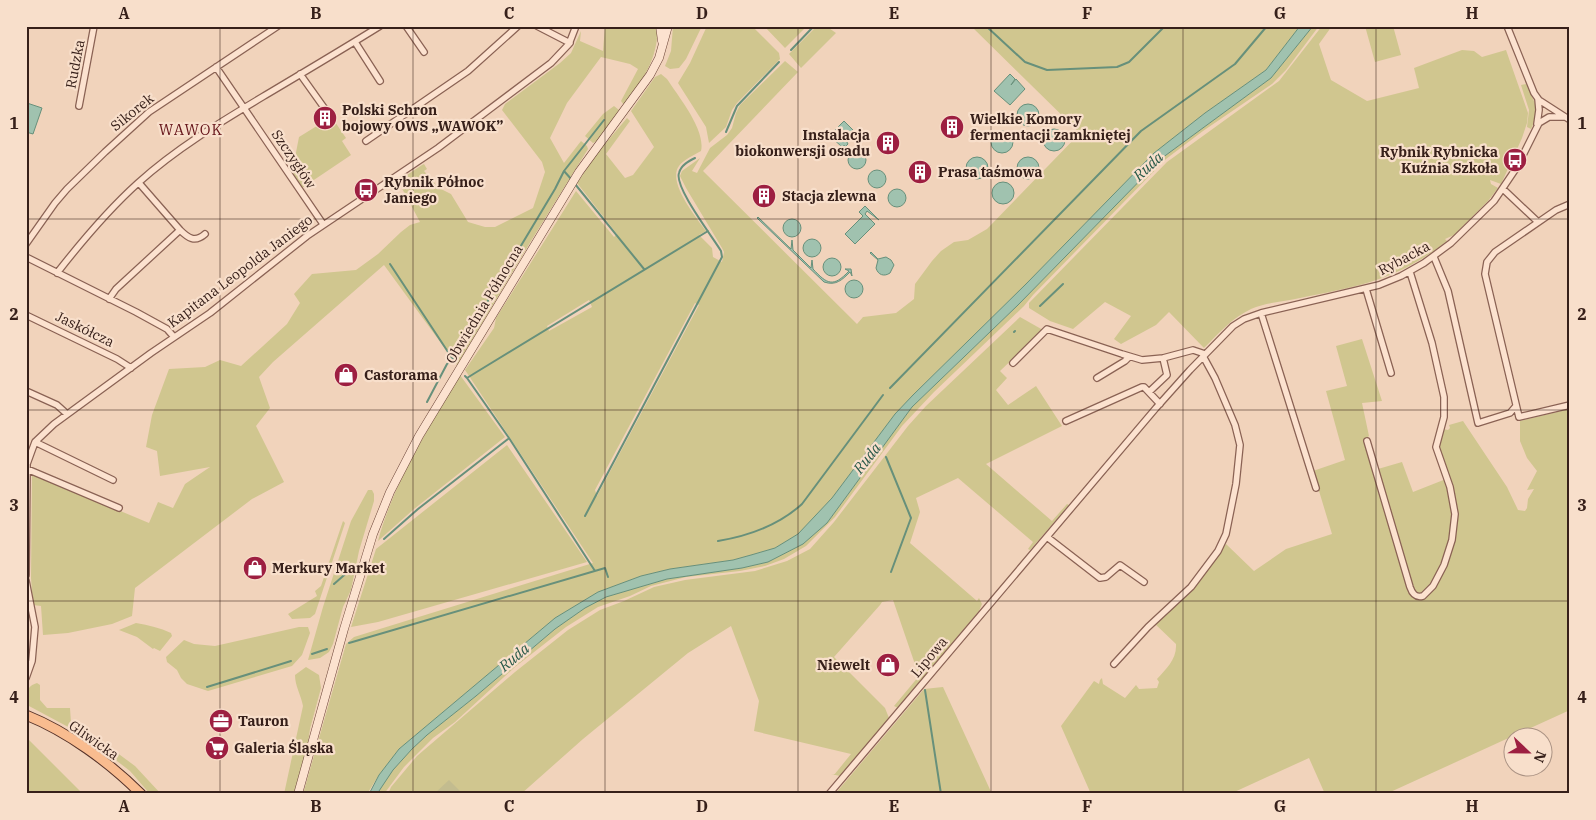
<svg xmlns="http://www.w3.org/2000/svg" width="1596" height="820" viewBox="0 0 1596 820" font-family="'IBM Plex Serif',serif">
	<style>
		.green { fill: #d0c68f; fill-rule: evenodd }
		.cemetery { fill: #c3bc8f }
		.water { fill: #a0c2af; stroke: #67907b }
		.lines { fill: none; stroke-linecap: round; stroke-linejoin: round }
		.stream { stroke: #67907b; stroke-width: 2 }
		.minor-casing { stroke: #8a6254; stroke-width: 8 }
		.secondary-casing { stroke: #6b4437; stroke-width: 9 }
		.primary-casing { stroke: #563229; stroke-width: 11 }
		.minor { stroke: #fce2cf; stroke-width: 5.5 }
		.secondary { stroke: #fce2cf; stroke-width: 8 }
		.primary { stroke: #f9bc8f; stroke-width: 9 }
		.grid { fill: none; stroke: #37201a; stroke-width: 1; stroke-opacity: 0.55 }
		.labels { text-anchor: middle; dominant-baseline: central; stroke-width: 4.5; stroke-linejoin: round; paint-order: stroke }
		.street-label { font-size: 14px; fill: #37201a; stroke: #f8dfcb }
		.poi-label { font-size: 14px; font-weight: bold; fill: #37201a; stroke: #f8dfcb; text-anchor: start }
		.neighbourhood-label { font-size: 15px; letter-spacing: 1px; fill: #67161b; stroke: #f8dfcb }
		.water-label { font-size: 15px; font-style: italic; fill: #285949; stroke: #f8dfcb }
		.neatline { fill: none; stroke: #37201a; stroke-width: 2 }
		.grid-label { font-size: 16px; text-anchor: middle; font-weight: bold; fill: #37201a }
	</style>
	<rect width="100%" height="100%" fill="#f1d3bb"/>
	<path class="green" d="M605 26H658C657 61 644 78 624 105L621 101 638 69 630 64 601 57 567 103 550 138 564 163 581 141 587 146 588 149 531 241 457 365 384 265 273 362 259 377 270 408 256 426 284 482 252 499 135 588 132 616 112 624 68 633 43 635 41 606 33 605 31 578 32 474 149 523 158 502 173 508 185 484 210 467 160 476 157 451 146 447 152 415 169 369 205 367 220 360 241 366 287 324 300 303 294 294 312 274 356 270 378 254 401 232 410 225 420 222 398 181 422 165 424 164 427 169 424 171 439 188 451 194 468 222 485 227H495L533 208 545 172 542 162 502 110 505 104 560 63 571 53 581 31 580 41 603 51Z
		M673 26H702L686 59 679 68 670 69 665 66 671 51Z
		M707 26H752L779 53 780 59 737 103 732 110 726 127 709 143 706 127 678 83 690 63Z
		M764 26H807L785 48Z
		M817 26H826L836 33 801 68 789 54Z
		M971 26H1300L1266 70 1205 113 1154 153 1026 284 913 395 895 414 832 498 798 534 775 548 751 555 733 560 670 569 641 576 598 592 555 618 399 749 379 775 367 794H303L346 644 354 637 593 563 465 370 494 328 496 318 576 191 614 237 617 234 577 183 599 151 627 118 630 121 606 154 625 178 633 175 654 147 631 111 655 77 661 74 667 79C678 96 706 130 701 151 694 155 683 160 679 166 667 182 696 217 706 231L699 235 712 248 713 257 722 262 724 252 722 248 686 188 680 176 682 171 700 158 692 171 697 173 710 148 727 135 732 128 736 113 740 105 785 61 798 72 703 171 857 324 863 317 896 313 914 299 915 284 932 261 941 251 954 242 968 240 987 229 1080 133ZM589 300 592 307 549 331 547 326ZM695 303 699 305 597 496 595 490Z
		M1313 26H1319L1286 70 1272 84 1203 131 1166 159 1033 295 1024 306 934 392 902 426 835 517 806 546 784 559 765 566 740 571 686 577 651 586 630 596 598 607 566 627 515 667 455 722 433 738 404 767 384 794H377L393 770 412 749 427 735 476 696 555 629 585 608 606 597 667 579 742 568 768 562 803 544 827 523 912 407 1018 305 1162 158 1271 78Z
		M1322 26H1332L1319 44 1331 80 1367 101 1419 88 1414 68 1462 50 1474 51 1482 57 1506 50 1528 113 1527 123 1522 138 1514 156 1510 161 1511 162 1502 182 1501 184 1490 180 1491 184 1498 188 1488 201 1454 235 1445 239 1447 241C1398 280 1359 286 1300 298 1284 302 1266 302 1251 309 1232 318 1219 333 1204 348L1169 312 1156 325 1121 344 1114 339 1131 316 1105 302 1073 329 1050 321 1029 308V303L1167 162 1279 81Z
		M1365 26H1393L1401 55 1375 62Z
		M1526 84C1534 103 1542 107 1531 129L1527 127 1529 110 1521 85Z
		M614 106 619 110 597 141 593 143 585 136 603 114Z
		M333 119 346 138 342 141 351 155 302 188 292 173 299 137 320 124V120L326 126Z
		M1020 317 1043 330 1000 371 1007 378 996 390 1008 405 1036 386 1062 426 986 464 1052 521 1067 504 1069 505 1030 550 1028 549 1033 542 958 478 916 498 920 512 910 543 977 601 979 598 982 604 979 611 898 708 894 706 919 676 893 600 882 602 880 605 834 657 885 708 889 718 840 776 831 774 834 775 851 754 754 731 759 701 731 626 688 653 583 739 521 794H388L391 787 417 756 515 672 568 630 600 610 624 601 654 587 685 580 755 571 787 561 810 549 834 522 908 426 926 406Z
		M1362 339 1382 401 1362 403 1369 436 1365 439 1411 594 1417 599 1423 598 1434 587 1443 574 1449 556 1456 516 1438 450 1443 429 1448 430 1450 428 1449 425 1463 421 1507 487 1518 510 1525 511 1527 508 1528 499 1534 489 1527 490 1537 471 1527 458 1520 441V421L1570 409V710L1386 794H1325L1309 758 1230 794H1091L1061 726 1094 681 1099 684 1100 680 1102 678 1103 684 1125 698 1136 685 1139 689 1157 688 1159 682 1157 679C1166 669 1177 659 1176 644L1154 623 1200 578 1226 544 1254 571 1286 549 1332 534 1313 471 1345 460 1326 391 1347 386 1336 346Z
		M460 375 505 437 414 509 378 541C394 481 429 428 460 375Z
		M507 445 587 562 378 622 351 627 376 549Z
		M1402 462 1413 492 1446 479C1448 491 1453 505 1453 518 1452 545 1442 574 1423 594L1415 592 1378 469Z
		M368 490H372L374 494V501L359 551 351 590 343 607 333 644 329 652 320 658 308 660 323 607 351 521Z
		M343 521 345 523 315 614 310 618 292 619 288 614 317 596 315 591 321 586Z
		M136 623C149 625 160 628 171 633L172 636 160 651 154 648 153 649 137 637 119 630Z
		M299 627H308L310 633 302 655 292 666 208 691 187 684 181 678 177 670 167 662 166 657 184 640 194 644 215 646Z
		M306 667 319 675 321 688 310 729 307 750 294 794H284L303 706C301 695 295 686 295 675Z
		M37 683 40 685V700L47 708H70L71 723 116 752 135 766 161 794H150L130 771 113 758 72 729 29 706C23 697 26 686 37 683Z
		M943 687 992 794H835L924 689Z
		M26 737 83 794H26Z"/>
	<path class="cemetery" d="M449 780 463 794H434Z"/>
	<path class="water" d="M1300 26H1313L1271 78 1162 158 1018 305 912 407 827 523 803 544 768 562 742 568 667 579 606 597 585 608 555 629 476 696 427 735 412 749 393 770 377 794H369L379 775 399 749 555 618 598 592 641 576 670 569 733 560 751 555 775 548 798 534 832 498 895 414 913 395 1026 284 1154 153 1205 113 1266 70Z
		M1010 74 1015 79 1011 85 1016 79 1025 89 1010 105 994 91Z
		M27 103 42 108 33 134 26 132Z
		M1017 115a11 11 0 1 1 22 0a11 11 0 1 1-22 0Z
		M844 121 856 133 854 134 856 136 853 139 851 137 850 139 838 127Z
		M836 129 848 141 847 142 848 144 845 147 844 145 842 147 830 136Z
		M1043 140a11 11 0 1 1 22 0a11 11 0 1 1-22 0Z
		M991 142a11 11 0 1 1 22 0a11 11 0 1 1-22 0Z
		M848 160a9 9 0 1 1 18 0a9 9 0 1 1-18 0Z
		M1017 168a11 11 0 1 1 22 0a11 11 0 1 1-22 0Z
		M966 168a11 11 0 1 1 22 0a11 11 0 1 1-22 0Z
		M868 179a9 9 0 1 1 18 0a9 9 0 1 1-18 0Z
		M992 193a11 11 0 1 1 22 0a11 11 0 1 1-22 0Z
		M888 198a9 9 0 1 1 18 0a9 9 0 1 1-18 0Z
		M865 206 879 220 867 211 865 214 875 224 855 244 845 234 863 216 859 212Z
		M758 217 791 249 792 240 793 250 811 268 812 260 813 269C827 284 833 288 849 271L845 269H851L852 276 850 272C842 280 836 286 824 282L757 218Z
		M783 228a9 9 0 1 1 18 0a9 9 0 1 1-18 0Z
		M803 248a9 9 0 1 1 18 0a9 9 0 1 1-18 0Z
		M871 252 878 259 886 257 891 260 894 265 890 273C884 277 878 275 876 268L878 260 870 253Z
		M823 267a9 9 0 1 1 18 0a9 9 0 1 1-18 0Z
		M845 289a9 9 0 1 1 18 0a9 9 0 1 1-18 0Z"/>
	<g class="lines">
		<path class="stream" d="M986 26 1025 62 1047 70 1117 67 1129 62 1165 26
			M791 50 814 26
			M726 132 737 106 779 62
			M564 171 572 180
			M575 184 644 269
			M390 264 454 361
			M1040 306 1063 284
			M1014 332 1015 331
			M465 376 467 378 475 373 708 231
			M467 378 509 438 595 571
			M890 388 1141 131 1235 64 1267 26
			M427 402 447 364 453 359 555 189 564 171 604 120
			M886 457 911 518 891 572
			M585 516 722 257 721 251C712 236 674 187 679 173 681 165 689 161 695 158
			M384 539 418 509 508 439
			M718 541C748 536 779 525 802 504L883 395
			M334 584 350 570
			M349 643 605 568 608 577
			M312 654 327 649
			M207 687 291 661
			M925 690 941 794"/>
		<g class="minor-casing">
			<path id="minor" d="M406 26 424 52
				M537 26 570 43
				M1507 26 1534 93 1539 100 1570 120
				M355 42 380 81
				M216 67 323 224
				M300 74 330 116
				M79 106 94 26
				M1537 124 1539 110 1538 99
				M366 141 468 71 518 26
				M139 183 180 230
				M1503 189 1538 222
				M1570 204 1556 210 1495 252 1487 262 1485 274 1519 417 1570 405
				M26 244 55 203 67 189 105 152 149 112 278 26
				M26 257 136 312 167 329 174 337
				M1434 257 1448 291 1478 423 1510 413 1516 406
				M57 273C82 241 108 210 138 183 178 147 224 120 269 93 306 71 343 49 380 26
				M1366 289 1391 373
				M109 299 116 289 180 230C188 238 195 243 205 234
				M1261 313 1316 488
				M26 315 117 359 131 368
				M1013 363 1047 329 1122 354 1142 360 1163 358 1193 350 1205 354
				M1097 378 1125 361 1129 357
				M26 391 57 405 67 414
				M1149 392 1167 375 1163 358
				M1066 421 1142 387H1144L1160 404
				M1367 441 1410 587C1412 593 1415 598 1423 596L1433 586 1444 565 1452 540 1455 514 1450 487 1436 447 1444 417V397L1432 343 1410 272
				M35 442 113 480
				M27 469 119 508
				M1047 537 1100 578 1106 577 1120 565 1144 582
				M26 575 27 464 35 442 54 424 151 353 210 313 307 236 438 148 551 63 569 44 576 26
				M26 581 35 627 32 661 26 678
				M1114 664 1148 627 1191 587 1218 551 1226 534 1236 484 1240 445 1235 425 1215 378 1203 356
				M829 794 1156 408 1190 370 1233 326 1244 319 1261 313 1379 285 1401 276 1424 263 1451 243 1494 201 1517 167 1539 123 1549 117H1564"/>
		</g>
		<g class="secondary-casing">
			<path id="secondary" d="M660 26 662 41
				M298 794 344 629 373 534 390 492 419 436 579 172 650 75 659 58 668 26"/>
		</g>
		<g class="primary-casing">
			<path id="primary" d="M26 715C68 732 109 762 141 794"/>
		</g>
		<use href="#minor" class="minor"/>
		<use href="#secondary" class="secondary"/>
		<use href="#primary" class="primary"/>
	</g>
	<path class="grid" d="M220 26V794M413 26V794M605 26V794M798 26V794M991 26V794M1183 26V794M1376 26V794M26 219H1570M26 410H1570M26 601H1570"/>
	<defs>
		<g id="building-disc" transform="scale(1.25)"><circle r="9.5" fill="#9d1f41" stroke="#f8dfcb"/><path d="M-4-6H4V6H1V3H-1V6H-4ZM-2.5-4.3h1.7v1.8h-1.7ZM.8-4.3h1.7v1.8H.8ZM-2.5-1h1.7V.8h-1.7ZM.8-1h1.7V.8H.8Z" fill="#fff"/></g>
		<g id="bus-disc" transform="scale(1.25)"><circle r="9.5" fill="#9d1f41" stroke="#f8dfcb"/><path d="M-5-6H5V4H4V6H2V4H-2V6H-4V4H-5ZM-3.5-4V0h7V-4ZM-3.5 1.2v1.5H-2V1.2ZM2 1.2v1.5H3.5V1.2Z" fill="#fff"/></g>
		<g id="shop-disc" transform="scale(1.25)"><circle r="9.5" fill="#9d1f41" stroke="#f8dfcb"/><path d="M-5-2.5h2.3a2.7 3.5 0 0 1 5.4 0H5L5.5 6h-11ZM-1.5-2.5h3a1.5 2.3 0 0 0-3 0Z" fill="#fff"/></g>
		<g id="office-disc" transform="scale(1.25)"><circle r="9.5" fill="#9d1f41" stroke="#f8dfcb"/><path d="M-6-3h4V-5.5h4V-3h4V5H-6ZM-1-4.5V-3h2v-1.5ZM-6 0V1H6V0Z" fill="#fff"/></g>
		<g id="supermarket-disc" transform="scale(1.25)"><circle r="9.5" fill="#9d1f41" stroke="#f8dfcb"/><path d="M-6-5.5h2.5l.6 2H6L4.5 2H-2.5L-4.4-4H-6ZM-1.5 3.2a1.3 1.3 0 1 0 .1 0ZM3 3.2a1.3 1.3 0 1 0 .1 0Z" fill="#fff"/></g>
	</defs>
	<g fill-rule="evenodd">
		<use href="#building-disc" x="325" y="118"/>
		<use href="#building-disc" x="952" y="127"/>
		<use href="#building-disc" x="888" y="143"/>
		<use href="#bus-disc" x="1515" y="160"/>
		<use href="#building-disc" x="920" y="172"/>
		<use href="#bus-disc" x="366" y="190"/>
		<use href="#building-disc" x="764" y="196"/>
		<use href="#shop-disc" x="346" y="375"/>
		<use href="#shop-disc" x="255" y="568"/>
		<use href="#shop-disc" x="888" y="665"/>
		<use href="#office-disc" x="221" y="721"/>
		<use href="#supermarket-disc" x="217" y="748"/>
	</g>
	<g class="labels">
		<g class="street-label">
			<text transform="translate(75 64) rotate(-79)">Rudzka</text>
			<text transform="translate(132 112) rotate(-39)">Sikorek</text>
			<text transform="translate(294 159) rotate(56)">Szczygłów</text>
			<text transform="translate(1404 258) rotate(-28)">Rybacka</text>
			<text transform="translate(240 271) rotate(-37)">Kapitana Leopolda Janiego</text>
			<text transform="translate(484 304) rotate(-59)">Obwiednia Północna</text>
			<text transform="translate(85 329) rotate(26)">Jaskółcza</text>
			<text transform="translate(929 657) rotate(-50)">Lipowa</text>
			<text transform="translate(94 740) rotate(35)">Gliwicka</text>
		</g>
		<g class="poi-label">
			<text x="342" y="110">Polski Schron<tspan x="342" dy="16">bojowy OWS „WAWOK”</tspan></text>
			<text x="970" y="119">Wielkie Komory<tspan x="970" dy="16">fermentacji zamkniętej</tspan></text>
			<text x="870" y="135" text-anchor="end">Instalacja<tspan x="870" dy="16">biokonwersji osadu</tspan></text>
			<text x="1498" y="152" text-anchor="end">Rybnik Rybnicka<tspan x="1498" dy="16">Kuźnia Szkoła</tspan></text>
			<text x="938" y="172">Prasa taśmowa</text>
			<text x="384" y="182">Rybnik Północ<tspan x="384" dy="16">Janiego</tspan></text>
			<text x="782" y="196">Stacja zlewna</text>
			<text x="364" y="375">Castorama</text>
			<text x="272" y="568">Merkury Market</text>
			<text x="870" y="665" text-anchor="end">Niewelt</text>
			<text x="238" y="721">Tauron</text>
			<text x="234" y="748">Galeria Śląska</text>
		</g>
		<g class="neighbourhood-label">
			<text x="191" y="129">WAWOK</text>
		</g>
		<g class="water-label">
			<text transform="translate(1148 166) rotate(-43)">Ruda</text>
			<text transform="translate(867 458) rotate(-52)">Ruda</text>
			<text transform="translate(514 657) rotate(-40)">Ruda</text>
		</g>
	</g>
	<rect width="1596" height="820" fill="none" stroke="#f8dfcb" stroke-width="55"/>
	<g transform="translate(1528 752) rotate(112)"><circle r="24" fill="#f8dfcb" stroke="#ab9384"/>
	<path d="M0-4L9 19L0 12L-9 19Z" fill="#9d1f41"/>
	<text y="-8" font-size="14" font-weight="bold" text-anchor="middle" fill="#37201a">N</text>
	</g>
	<rect x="28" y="28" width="1540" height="764" class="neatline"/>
	<g class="grid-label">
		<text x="124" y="19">A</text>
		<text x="316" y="19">B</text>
		<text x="509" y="19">C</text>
		<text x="702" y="19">D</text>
		<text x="894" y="19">E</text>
		<text x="1087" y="19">F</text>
		<text x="1280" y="19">G</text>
		<text x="1472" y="19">H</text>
		<text x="14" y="129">1</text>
		<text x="1582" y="129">1</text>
		<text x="14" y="320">2</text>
		<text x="1582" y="320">2</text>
		<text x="14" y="511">3</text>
		<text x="1582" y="511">3</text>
		<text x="14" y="703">4</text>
		<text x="1582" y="703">4</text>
		<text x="124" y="812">A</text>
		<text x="316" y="812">B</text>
		<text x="509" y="812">C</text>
		<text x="702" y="812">D</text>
		<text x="894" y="812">E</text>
		<text x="1087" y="812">F</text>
		<text x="1280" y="812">G</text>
		<text x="1472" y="812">H</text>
	</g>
</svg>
